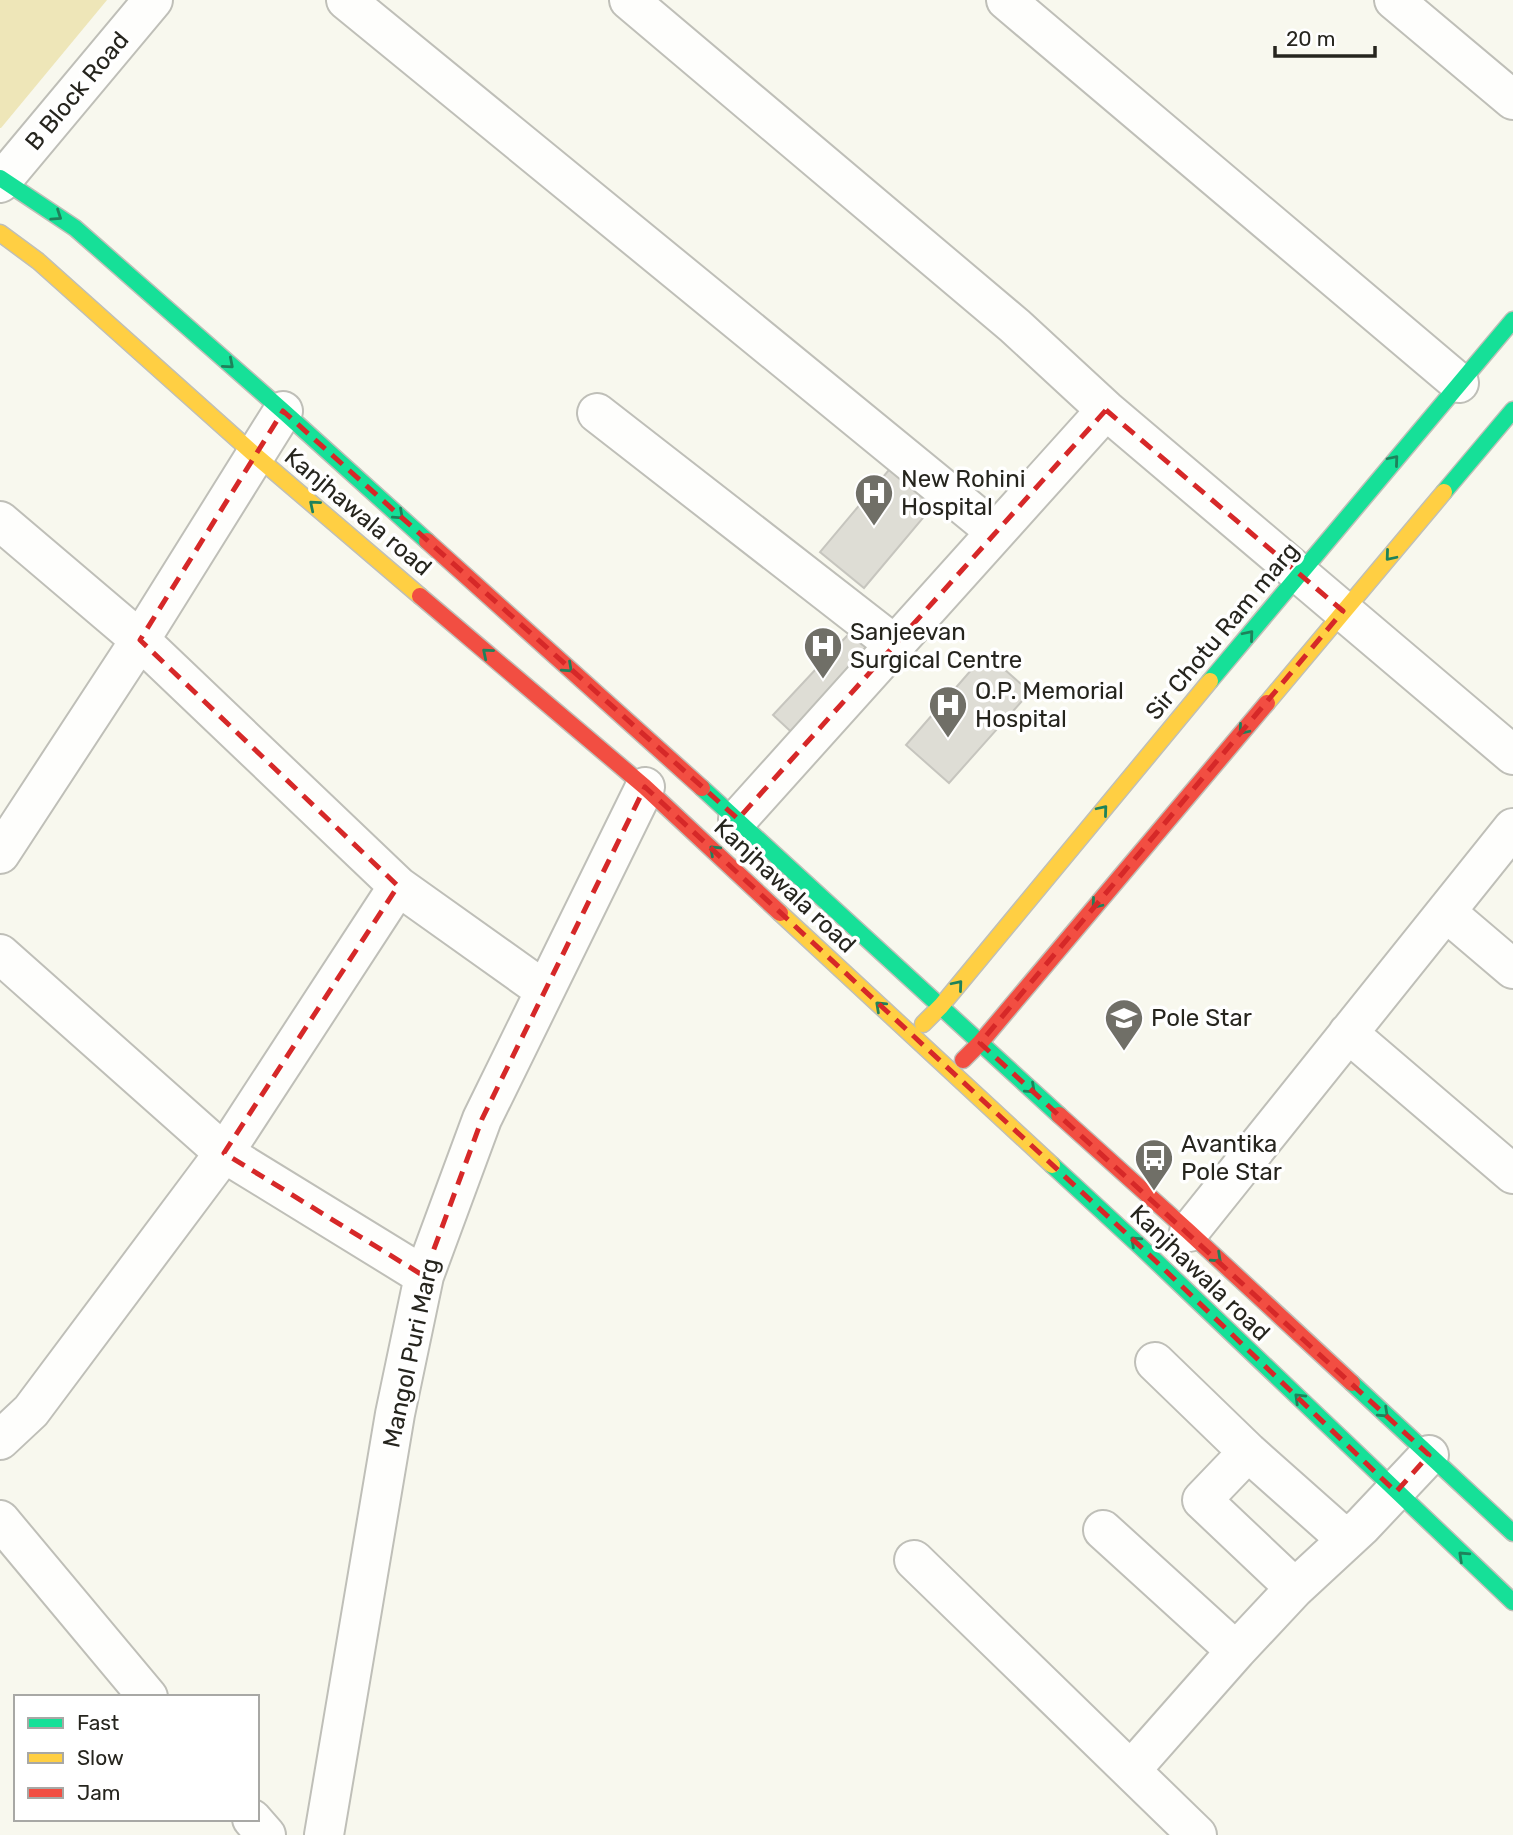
<svg xmlns="http://www.w3.org/2000/svg" width="1513" height="1835" viewBox="0 0 1513 1835" font-family="Rubik,sans-serif">
	<style>
		.green { fill: #eee6b8 }
		.building { fill: #deddd5; stroke: #c6c5be; stroke-width: 2 }
		.lines { fill: none; stroke-linecap: round; stroke-linejoin: round }
		.street-casing { stroke: #bfbfb8; stroke-width: 42 }
		.fast-casing { stroke: #bfbfb8; stroke-width: 19 }
		.slow-casing { stroke: #bfbfb8; stroke-width: 19 }
		.jam-casing { stroke: #bfbfb8; stroke-width: 19 }
		.street { stroke: #fefefc; stroke-width: 38 }
		.fast { stroke: #16e098; stroke-width: 16 }
		.slow { stroke: #ffcf43; stroke-width: 16 }
		.jam { stroke: #f24e42; stroke-width: 16 }
		.oneway { stroke: #1e825b }
		.marked { fill: none; stroke: #d62828; stroke-width: 5; stroke-dasharray: 14 9; stroke-linejoin: round }
		.labels { text-anchor: middle; dominant-baseline: central; stroke-width: 7; stroke-linejoin: round; paint-order: stroke }
		.street-label { font-size: 24px; fill: #26251e; stroke: #fff }
		.poi-label { font-size: 24px; fill: #26251e; stroke: #fff; text-anchor: start }
	</style>
	<rect width="100%" height="100%" fill="#f8f8ee"/>
	<path class="green" d="M0 0H107L1 128H0Z"/>
	<path class="building" d="M894 464 938 500 864 588 820 552Z
		M859 623 886 648 800 740 773 715Z
		M986 653 1030 692 949 783 906 745Z"/>
	<g class="lines">
		<g class="street-casing">
			<path id="street" d="M346 0 996 532
				M629 0 1015 326 1106 410 1513 755
				M1006 0 1459 383
				M1394 0 1513 100
				M0 183 153 0
				M597 413 895 645
				M0 521 140 640 398 886 544 990
				M738 819 1106 410
				M0 854 140 640 283 411
				M1446 912 1513 969
				M0 954 224 1153 424 1276
				M1348 1033 1513 1174
				M1189 1232 1513 828
				M1155 1362 1248 1452 1347 1540
				M0 1440 31 1411 224 1153 398 886
				M1248 1452 1202 1500 1295 1588
				M0 1520 148 1697
				M1103 1530 1236 1651
				M914 1560 1197 1835
				M1131 1770 1236 1651 1295 1588 1362 1526 1429 1455
				M252 1819 266 1835
				M324 1835 395 1414 424 1276 482 1119 645 787"/>
		</g>
		<g class="fast-casing">
			<path id="fast" d="M0 178 75 228 283 411 427 541
				M1444 492 1513 410
				M1210 681 1513 320
				M702 788 1059 1115
				M1052 1165 1142 1248 1513 1602
				M1352 1383 1513 1533"/>
		</g>
		<g class="slow-casing">
			<path id="slow" d="M0 233 38 261 255 455 420 596
				M1267 703 1444 492
				M780 913 1052 1165
				M923 1024 941 1006 1210 681"/>
		</g>
		<g class="jam-casing">
			<path id="jam" d="M427 541 702 788
				M420 596 645 787 780 913
				M963 1060 980 1043 1267 703
				M1059 1115 1189 1232 1352 1383"/>
		</g>
		<use href="#street" class="street"/>
		<use href="#fast" class="fast"/>
		<use href="#slow" class="slow"/>
		<use href="#jam" class="jam"/>
	</g>
	<defs><path id="oneway-chevron" d="M-2-3.5L2.5 0L-2 3.5" fill="none" stroke-width="1.6" stroke-linecap="round" stroke-linejoin="round" transform="scale(1.75)"/></defs>
	<g class="oneway">
		<use href="#oneway-chevron" transform="translate(57 216) rotate(34)"/>
		<use href="#oneway-chevron" transform="translate(229 364) rotate(41)"/>
		<use href="#oneway-chevron" transform="translate(1394 460) rotate(-50)"/>
		<use href="#oneway-chevron" transform="translate(314 505) rotate(-140)"/>
		<use href="#oneway-chevron" transform="translate(399 515) rotate(42)"/>
		<use href="#oneway-chevron" transform="translate(1390 556) rotate(130)"/>
		<use href="#oneway-chevron" transform="translate(1249 635) rotate(-50)"/>
		<use href="#oneway-chevron" transform="translate(487 653) rotate(-140)"/>
		<use href="#oneway-chevron" transform="translate(568 668) rotate(42)"/>
		<use href="#oneway-chevron" transform="translate(1243 730) rotate(130)"/>
		<use href="#oneway-chevron" transform="translate(1103 810) rotate(-50)"/>
		<use href="#oneway-chevron" transform="translate(714 850) rotate(-137)"/>
		<use href="#oneway-chevron" transform="translate(1096 904) rotate(130)"/>
		<use href="#oneway-chevron" transform="translate(958 985) rotate(-50)"/>
		<use href="#oneway-chevron" transform="translate(880 1006) rotate(-137)"/>
		<use href="#oneway-chevron" transform="translate(1031 1089) rotate(42)"/>
		<use href="#oneway-chevron" transform="translate(1135 1241) rotate(-137)"/>
		<use href="#oneway-chevron" transform="translate(1217 1258) rotate(43)"/>
		<use href="#oneway-chevron" transform="translate(1299 1398) rotate(-136)"/>
		<use href="#oneway-chevron" transform="translate(1384 1413) rotate(43)"/>
		<use href="#oneway-chevron" transform="translate(1463 1556) rotate(-137)"/>
	</g>
	<path class="marked" d="M1106 410 1343 611 980 1043 1429 1455 1396 1492 1142 1248 645 787 482 1119 424 1276 224 1153 398 886 140 640 283 411 738 819Z"/>
	<defs>
		<g id="hospital-pin" transform="scale(2.0125)"><path d="M0 17L-7.5 6A9.5 9.5 0 1 1 7.5 6Z" fill="#706f67" stroke="#fff"/><path d="M-5-5h3v3.5h4V-5h3V5h-3V1.5h-4V5h-3Z" fill="#fff"/></g>
		<g id="school-pin" transform="scale(2.0125)"><path d="M0 17L-7.5 6A9.5 9.5 0 1 1 7.5 6Z" fill="#706f67" stroke="#fff"/><path d="M0-5L7-2L0 1L-7-2ZM-4 1L0 2.5L4 1V4Q0 6-4 4Z" fill="#fff"/></g>
		<g id="bus-pin" transform="scale(2.0125)"><path d="M0 17L-7.5 6A9.5 9.5 0 1 1 7.5 6Z" fill="#706f67" stroke="#fff"/><path d="M-5-6H5V4H4V6H2V4H-2V6H-4V4H-5ZM-3.5-4V0h7V-4ZM-3.5 1.2v1.5H-2V1.2ZM2 1.2v1.5H3.5V1.2Z" fill="#fff"/></g>
	</defs>
	<g fill-rule="evenodd">
		<use href="#hospital-pin" x="874" y="493"/>
		<use href="#hospital-pin" x="823" y="646"/>
		<use href="#hospital-pin" x="948" y="705"/>
		<use href="#school-pin" x="1124" y="1018"/>
		<use href="#bus-pin" x="1154" y="1158"/>
	</g>
	<g class="labels">
		<g class="street-label">
			<text transform="translate(77 91) rotate(-50)">B Block Road</text>
			<text transform="translate(358 512) rotate(40)">Kanjhawala road</text>
			<text transform="translate(1222 631) rotate(-50)">Sir Chotu Ram marg</text>
			<text transform="translate(785 886) rotate(43)">Kanjhawala road</text>
			<text transform="translate(1200 1273) rotate(44)">Kanjhawala road</text>
			<text transform="translate(411 1353) rotate(-78)">Mangol Puri Marg</text>
		</g>
		<g class="poi-label">
			<text x="901" y="479">New Rohini<tspan x="901" dy="28">Hospital</tspan></text>
			<text x="850" y="632">Sanjeevan<tspan x="850" dy="28">Surgical Centre</tspan></text>
			<text x="975" y="691">O.P. Memorial<tspan x="975" dy="28">Hospital</tspan></text>
			<text x="1151" y="1018">Pole Star</text>
			<text x="1181" y="1144">Avantika<tspan x="1181" dy="28">Pole Star</tspan></text>
		</g>
	</g>
	<rect x="14" y="1695" width="245" height="126" fill="#ffffff" stroke="#a8a8a5" stroke-width="2"/>
	<rect x="28" y="1718" width="35" height="10" fill="#16e098" stroke="#a8a8a5" stroke-width="2"/>
	<text x="77" y="1730" font-size="21" fill="#26251e">Fast</text>
	<rect x="28" y="1753" width="35" height="10" fill="#ffcf43" stroke="#a8a8a5" stroke-width="2"/>
	<text x="77" y="1765" font-size="21" fill="#26251e">Slow</text>
	<rect x="28" y="1788" width="35" height="10" fill="#f24e42" stroke="#a8a8a5" stroke-width="2"/>
	<text x="77" y="1800" font-size="21" fill="#26251e">Jam</text>
	<path d="M1275 46v10h100v-10" fill="none" stroke="#26251e" stroke-width="3.5"/>
	<text x="1286" y="46" font-size="21" fill="#26251e" stroke="#ffffff" stroke-width="5" paint-order="stroke">20 m</text>
</svg>
